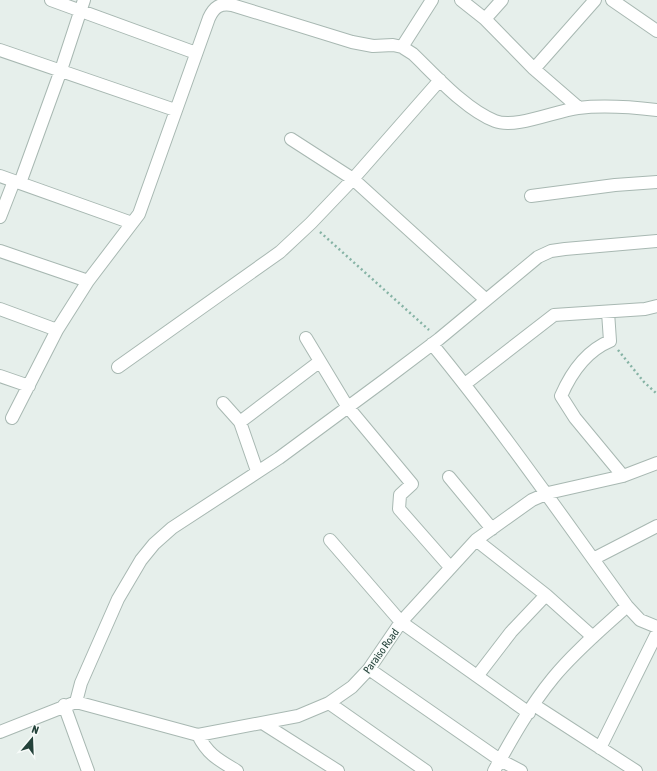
<svg xmlns="http://www.w3.org/2000/svg" width="657" height="771" viewBox="0 0 657 771" font-family="'Asap Condensed',sans-serif">
	<style>
		.lines { fill: none; stroke-linecap: round; stroke-linejoin: round }
		.minor-casing { stroke: #a8b8b2; stroke-width: 14 }
		.path { stroke: #86b3a5; stroke-width: 2.5; stroke-dasharray: 2 3; stroke-linecap: butt }
		.minor { stroke: #fff; stroke-width: 12 }
		.labels { text-anchor: middle; dominant-baseline: central; stroke-width: 3; stroke-linejoin: round; paint-order: stroke }
		.street-label { font-size: 11px; fill: #24423a; stroke: #f7fbf9 }
	</style>
	<rect width="100%" height="100%" fill="#e6efeb"/>
	<g class="lines">
		<g class="minor-casing">
			<path id="minor" d="M51 0 196 53
				M461 0 485 19 534 69 579 108
				M612 0 657 31
				M485 19 502 0
				M402 47 432 0
				M0 50 175 110
				M534 69 595 0
				M291 139 353 179 485 299
				M0 176 132 223
				M20 183 61 70 84 0
				M531 196 615 185 657 182
				M0 217 14 181
				M0 251 88 281
				M0 309 57 330
				M608 312 610 341C586 351 571 373 561 396L575 418 623 476
				M306 338 347 406 412 484 400 495 399 509 450 567
				M432 344C501 428 563 518 627 606L640 620 657 627
				M118 367 280 252 311 223 353 179 440 80
				M0 376 29 386
				M465 384 554 315 645 309 657 306
				M223 403 240 422 257 471
				M12 418 57 330 88 281 139 214 209 18C214 7 220 3 232 5L352 42 373 46 393 45 402 47 413 54C435 75 466 110 495 121 515 129 555 111 578 108 604 105 631 107 657 110
				M240 422 319 362
				M449 477 492 529
				M330 540 401 622 529 713
				M476 540 546 595 593 637
				M593 559 657 526
				M369 669 500 760 521 771
				M478 675 511 632 546 595
				M76 702 81 683 118 599 141 560 154 544 172 528 279 458 386 379 439 339 538 257 551 251 565 249 657 241
				M329 703 426 771
				M64 705 88 771
				M534 705 636 771
				M264 724 338 771
				M0 732 76 702 198 735 298 716 329 703 352 687 369 669 401 622 476 540 532 500 548 493 623 476 657 463
				M198 735C208 755 219 760 237 771
				M600 748 657 633
				M494 771C511 740 530 706 553 678 574 652 602 629 627 606"/>
		</g>
		<path class="path" d="M320 232 429 330
			M618 350 644 382 657 394"/>
		<use href="#minor" class="minor"/>
	</g>
	<g class="labels">
		<g class="street-label">
			<text transform="translate(381 651) rotate(-54)">Paraiso Road</text>
		</g>
	</g>
	<g transform="translate(32 739) rotate(19)" stroke="#f7fbf9" stroke-width="3" paint-order="stroke">
	<path d="M0-3L7 15L0 10L-7 15Z" fill="#24423a"/>
	<text y="-6" font-size="11" font-weight="bold" text-anchor="middle" fill="#24423a">N</text>
	</g>
</svg>
